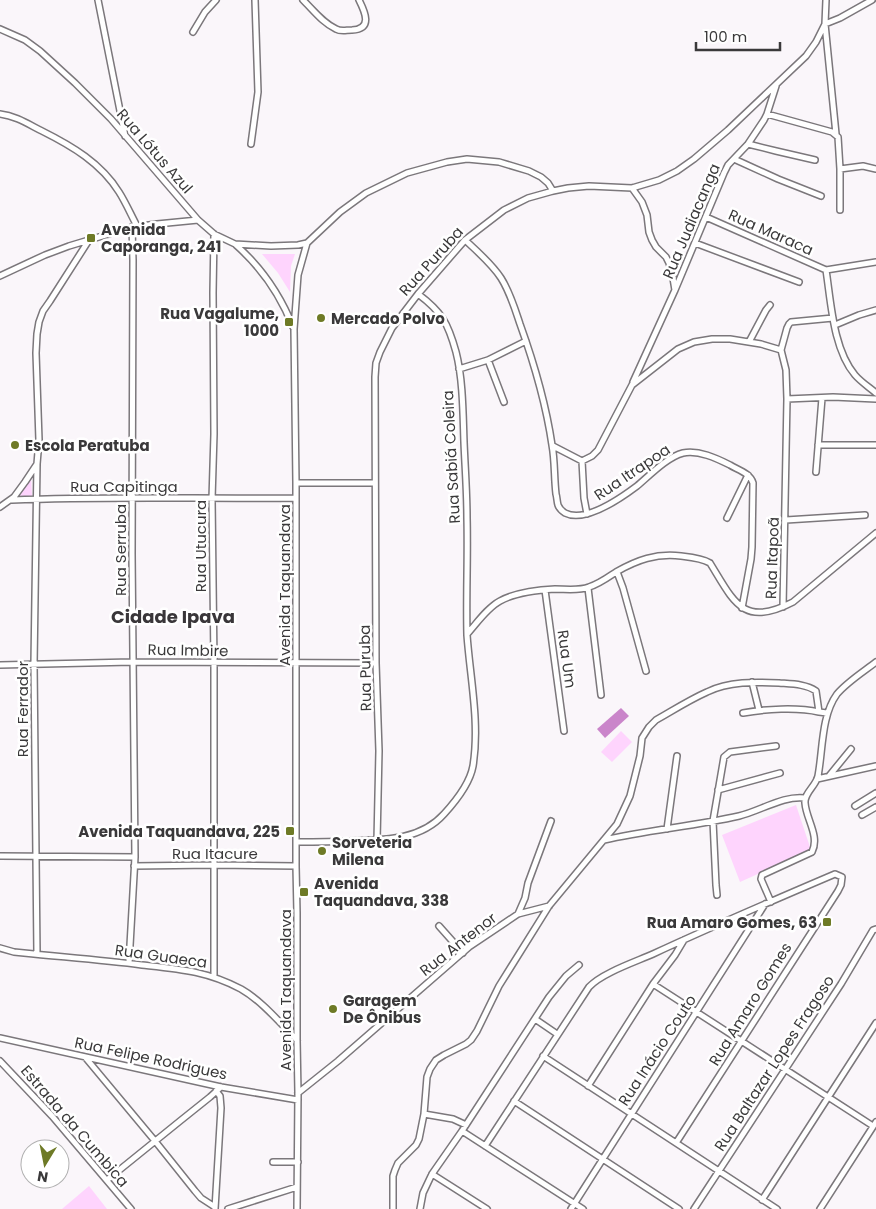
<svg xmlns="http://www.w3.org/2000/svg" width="876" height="1209" viewBox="0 0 876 1209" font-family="Poppins,sans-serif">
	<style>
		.green { fill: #fed4fd }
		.water { fill: #ca85ca }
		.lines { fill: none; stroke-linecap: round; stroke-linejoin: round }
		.street-casing { stroke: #7b777b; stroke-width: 8 }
		.street { stroke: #fff; stroke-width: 5 }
		.poi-dot { fill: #6e7a26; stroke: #fff; stroke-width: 2 }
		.labels { text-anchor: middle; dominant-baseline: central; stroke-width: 5; stroke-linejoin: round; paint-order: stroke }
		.street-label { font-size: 15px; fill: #3a393a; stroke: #fff }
		.poi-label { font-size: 15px; font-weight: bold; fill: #3a393a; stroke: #fff; text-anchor: start }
		.quarter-label { font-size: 18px; font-weight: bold; fill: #393639; stroke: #fff }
	</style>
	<rect width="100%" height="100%" fill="#faf6fa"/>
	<path class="green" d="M262 254H295L291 266 290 292 278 273Z
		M31 475 32 497 19 496Z
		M621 731 632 742 612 762 601 752Z
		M796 805 811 850 740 882 722 835Z
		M89 1186 107 1209H61H62Z"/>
	<path class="water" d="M621 708 629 716 605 738 597 729Z"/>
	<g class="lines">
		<g class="street-casing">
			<path id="street" d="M98 0 125 136
				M303 0C314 11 323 23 336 29 341 32 346 30 352 30 373 29 365 12 359 0
				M0 29 25 40 40 51 75 83 111 119 198 220 214 234 235 244 271 246 298 245 307 243
				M193 32 205 12 216 0
				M0 114C16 116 28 124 42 131 72 146 101 163 119 192 126 203 131 215 137 226
				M767 114 832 132 838 137 840 169V210
				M836 134 825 24 840 18 872 0
				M251 144 258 92 255 0
				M748 144 776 151 815 160
				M734 159 778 179 821 196
				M840 169 863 166 876 169
				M632 188 642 202 647 215 649 232 652 240 656 247 666 257 669 263 672 272 675 290 633 382
				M706 217 826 270
				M214 234 213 293 214 434 212 499 214 663V976
				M465 240C478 252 492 264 501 278 510 292 515 309 520 324 534 363 546 404 552 445 555 461 554 477 556 494 557 497 557 502 558 505 559 508 562 511 565 513 585 523 621 498 637 486 649 476 667 457 683 453 699 450 716 458 730 465 738 470 750 473 753 483L752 547 751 559 742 608
				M695 243 799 282
				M236 245C262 268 280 294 293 327
				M876 262 826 270C831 302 833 349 855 375 861 382 869 387 876 393
				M0 276 45 255 69 246 132 227 157 224 198 220
				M675 290 724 173 728 165 748 144 764 120 767 114 776 86
				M835 325 859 315 876 310
				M749 342 766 310 770 305
				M488 360 504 402
				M459 369 488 360 526 341
				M787 399 833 397 876 399
				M818 445H876
				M553 446 582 461 592 456 598 450 632 385 678 349 694 342 712 339H730L761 344 781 350
				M582 461 584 498 587 514
				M37 464 34 664 37 954
				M816 472 822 398
				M296 483H375
				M12 500C107 496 201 499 296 498
				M0 507 14 497 25 482 37 464 39 440 36 353 37 334 39 322 43 311 50 301 89 240
				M727 518 748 475
				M786 520 865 515
				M617 572 623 588 646 671
				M588 588 601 695
				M545 590 564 731
				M783 607 787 399 786 370 781 350 787 328 789 324 791 322 833 318
				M468 633C477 623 487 608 500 601 516 592 537 590 555 589 566 589 579 591 589 587 599 584 607 578 616 572 637 560 656 553 681 556 690 557 702 558 710 563 734 602 743 628 793 602L876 533
				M0 665 132 662 376 663
				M752 682 759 710
				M743 713C765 709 797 707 819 712
				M829 776 851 749
				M817 779 876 766
				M718 790 780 773
				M855 806 876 793
				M862 815 876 807
				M667 829 677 756
				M604 840C648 830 695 826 739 816 760 811 784 795 805 798
				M377 841 379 751 376 663 375 377 376 363 380 352 392 328 418 294 465 240 504 210 528 198 553 191 568 188 589 186 632 188 659 180 677 171 694 159 728 130 806 56 816 42 825 24 826 0
				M296 842C314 842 331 842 349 841 382 840 420 841 444 814 455 802 470 783 473 766 480 723 470 677 467 635 466 596 468 556 467 518 467 492 465 467 464 442 463 414 463 379 456 352 448 323 442 312 418 294
				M0 856 135 857
				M134 866 214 865 296 866
				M717 895 716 885 713 821 724 757 730 752 776 746
				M771 902 761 879 762 875 812 852C820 836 806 819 805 803 804 793 816 786 818 776 823 750 821 716 837 694 847 682 863 672 876 662
				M518 914 525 898 528 883 551 821
				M439 926 463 953
				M0 948 14 952 24 953C63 957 103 960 142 965 179 969 207 971 241 989 262 1001 280 1023 297 1040
				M129 963 135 857 132 554 133 260 132 227
				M653 984 873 1126
				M535 1019 557 1034
				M0 1038 221 1087 298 1100
				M543 1056 777 1209
				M85 1057 155 1141 195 1191 201 1198 215 1207
				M0 1061 52 1116 131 1209
				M588 1086 653 984 675 955 684 940
				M298 1093 338 1061 469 947 518 914 549 906
				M514 1101 679 1209
				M424 1114 453 1119 466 1125
				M462 1131 583 1209
				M485 1146 589 987C602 973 635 962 653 954 713 926 774 900 835 874L842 877 841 885 838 891 676 1143
				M273 1162H298
				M432 1174 487 1209
				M107 1180 180 1121 210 1097 221 1087
				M762 1200 876 1023
				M215 1209 221 1108 220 1096 216 1091
				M228 1209 297 1187
				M297 1209 298 1093 297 1040V913L296 866V483L294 329 298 275 307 243 340 212 366 193 407 173 447 162 467 159 499 162 529 171 541 177 548 183 553 191
				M393 1209V1176L395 1170 398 1163 416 1145 419 1139 424 1114 427 1077 430 1069 436 1060 444 1055 466 1044 471 1040 477 1031 499 986 549 906 617 824 630 796 640 756 642 738 649 727 656 720C672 711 689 700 707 692 729 681 755 682 779 683 792 684 806 684 816 691L819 712 827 713
				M420 1209 423 1193 432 1174 462 1131 549 997 566 976 579 965
				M571 1209 765 904
				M694 1209 841 984 873 930 876 929
				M820 1209 876 1122"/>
		</g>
		<use href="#street" class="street"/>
	</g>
	<g class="poi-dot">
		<rect x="86" y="233" width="10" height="10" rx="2.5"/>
		<circle cx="321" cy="318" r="5"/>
		<rect x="284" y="317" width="10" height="10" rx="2.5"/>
		<circle cx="15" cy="445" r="5"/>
		<rect x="285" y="826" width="10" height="10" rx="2.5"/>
		<circle cx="322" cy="851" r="5"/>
		<rect x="299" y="887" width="10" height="10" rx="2.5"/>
		<rect x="822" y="917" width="10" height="10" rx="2.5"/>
		<circle cx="333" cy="1009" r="5"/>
	</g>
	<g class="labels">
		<g class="street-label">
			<text transform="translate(155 151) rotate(49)">Rua Lótus Azul</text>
			<text transform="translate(691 221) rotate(-67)">Rua Judiacanga</text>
			<text transform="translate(771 232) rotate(24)">Rua Maraca</text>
			<text transform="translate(431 261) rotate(-48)">Rua Puruba</text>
			<text transform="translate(451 457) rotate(-93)">Rua Sabiá Coleira</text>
			<text transform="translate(632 472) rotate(-34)">Rua Itrapoa</text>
			<text x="124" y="486">Rua Capitinga</text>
			<text transform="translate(200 546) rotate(-90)">Rua Utucura</text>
			<text transform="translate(120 550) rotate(-90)">Rua Serruba</text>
			<text transform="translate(772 558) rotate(-88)">Rua Itapoã</text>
			<text transform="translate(284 585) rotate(-90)">Avenida Taquandava</text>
			<text transform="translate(188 650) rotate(1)">Rua Imbire</text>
			<text transform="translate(567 659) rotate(82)">Rua Um</text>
			<text transform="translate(365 668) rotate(-91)">Rua Puruba</text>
			<text transform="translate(22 709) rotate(-90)">Rua Ferrador</text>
			<text x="215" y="853">Rua Itacure</text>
			<text transform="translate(458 944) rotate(-38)">Rua Antenor</text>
			<text transform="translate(161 956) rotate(8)">Rua Guaeca</text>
			<text transform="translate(285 990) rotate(-90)">Avenida Taquandava</text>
			<text transform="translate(750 1004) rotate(-58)">Rua Amaro Gomes</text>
			<text transform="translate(657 1050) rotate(-57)">Rua Inácio Couto</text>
			<text transform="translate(151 1058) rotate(12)">Rua Felipe Rodrigues</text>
			<text transform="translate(774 1063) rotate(-57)">Rua Baltazar Lopes Fragoso</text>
			<text transform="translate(75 1126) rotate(49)">Estrada da Cumbica</text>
		</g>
		<g class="poi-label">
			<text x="101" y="229">Avenida<tspan x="101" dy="17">Caporanga, 241</tspan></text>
			<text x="279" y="313" text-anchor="end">Rua Vagalume,<tspan x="279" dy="17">1000</tspan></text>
			<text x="331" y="318">Mercado Polvo</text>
			<text x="25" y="445">Escola Peratuba</text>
			<text x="280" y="831" text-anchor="end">Avenida Taquandava, 225</text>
			<text x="332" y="842">Sorveteria<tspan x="332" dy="17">Milena</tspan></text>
			<text x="314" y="883">Avenida<tspan x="314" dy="17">Taquandava, 338</tspan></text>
			<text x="817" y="922" text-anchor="end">Rua Amaro Gomes, 63</text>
			<text x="343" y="1000">Garagem<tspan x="343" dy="17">De Ônibus</tspan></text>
		</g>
		<g class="quarter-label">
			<text x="173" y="616">Cidade Ipava</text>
		</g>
	</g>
	<g transform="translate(45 1164) rotate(190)"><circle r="24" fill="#ffffff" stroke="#b0b0b0"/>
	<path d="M0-4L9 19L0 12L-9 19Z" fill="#6e7a26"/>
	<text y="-8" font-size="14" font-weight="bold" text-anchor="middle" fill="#3a393a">N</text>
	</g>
	<path d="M696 42v8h84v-8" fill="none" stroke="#3a393a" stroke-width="2.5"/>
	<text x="704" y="42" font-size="15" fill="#3a393a" stroke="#ffffff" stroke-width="4" paint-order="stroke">100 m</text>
</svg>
